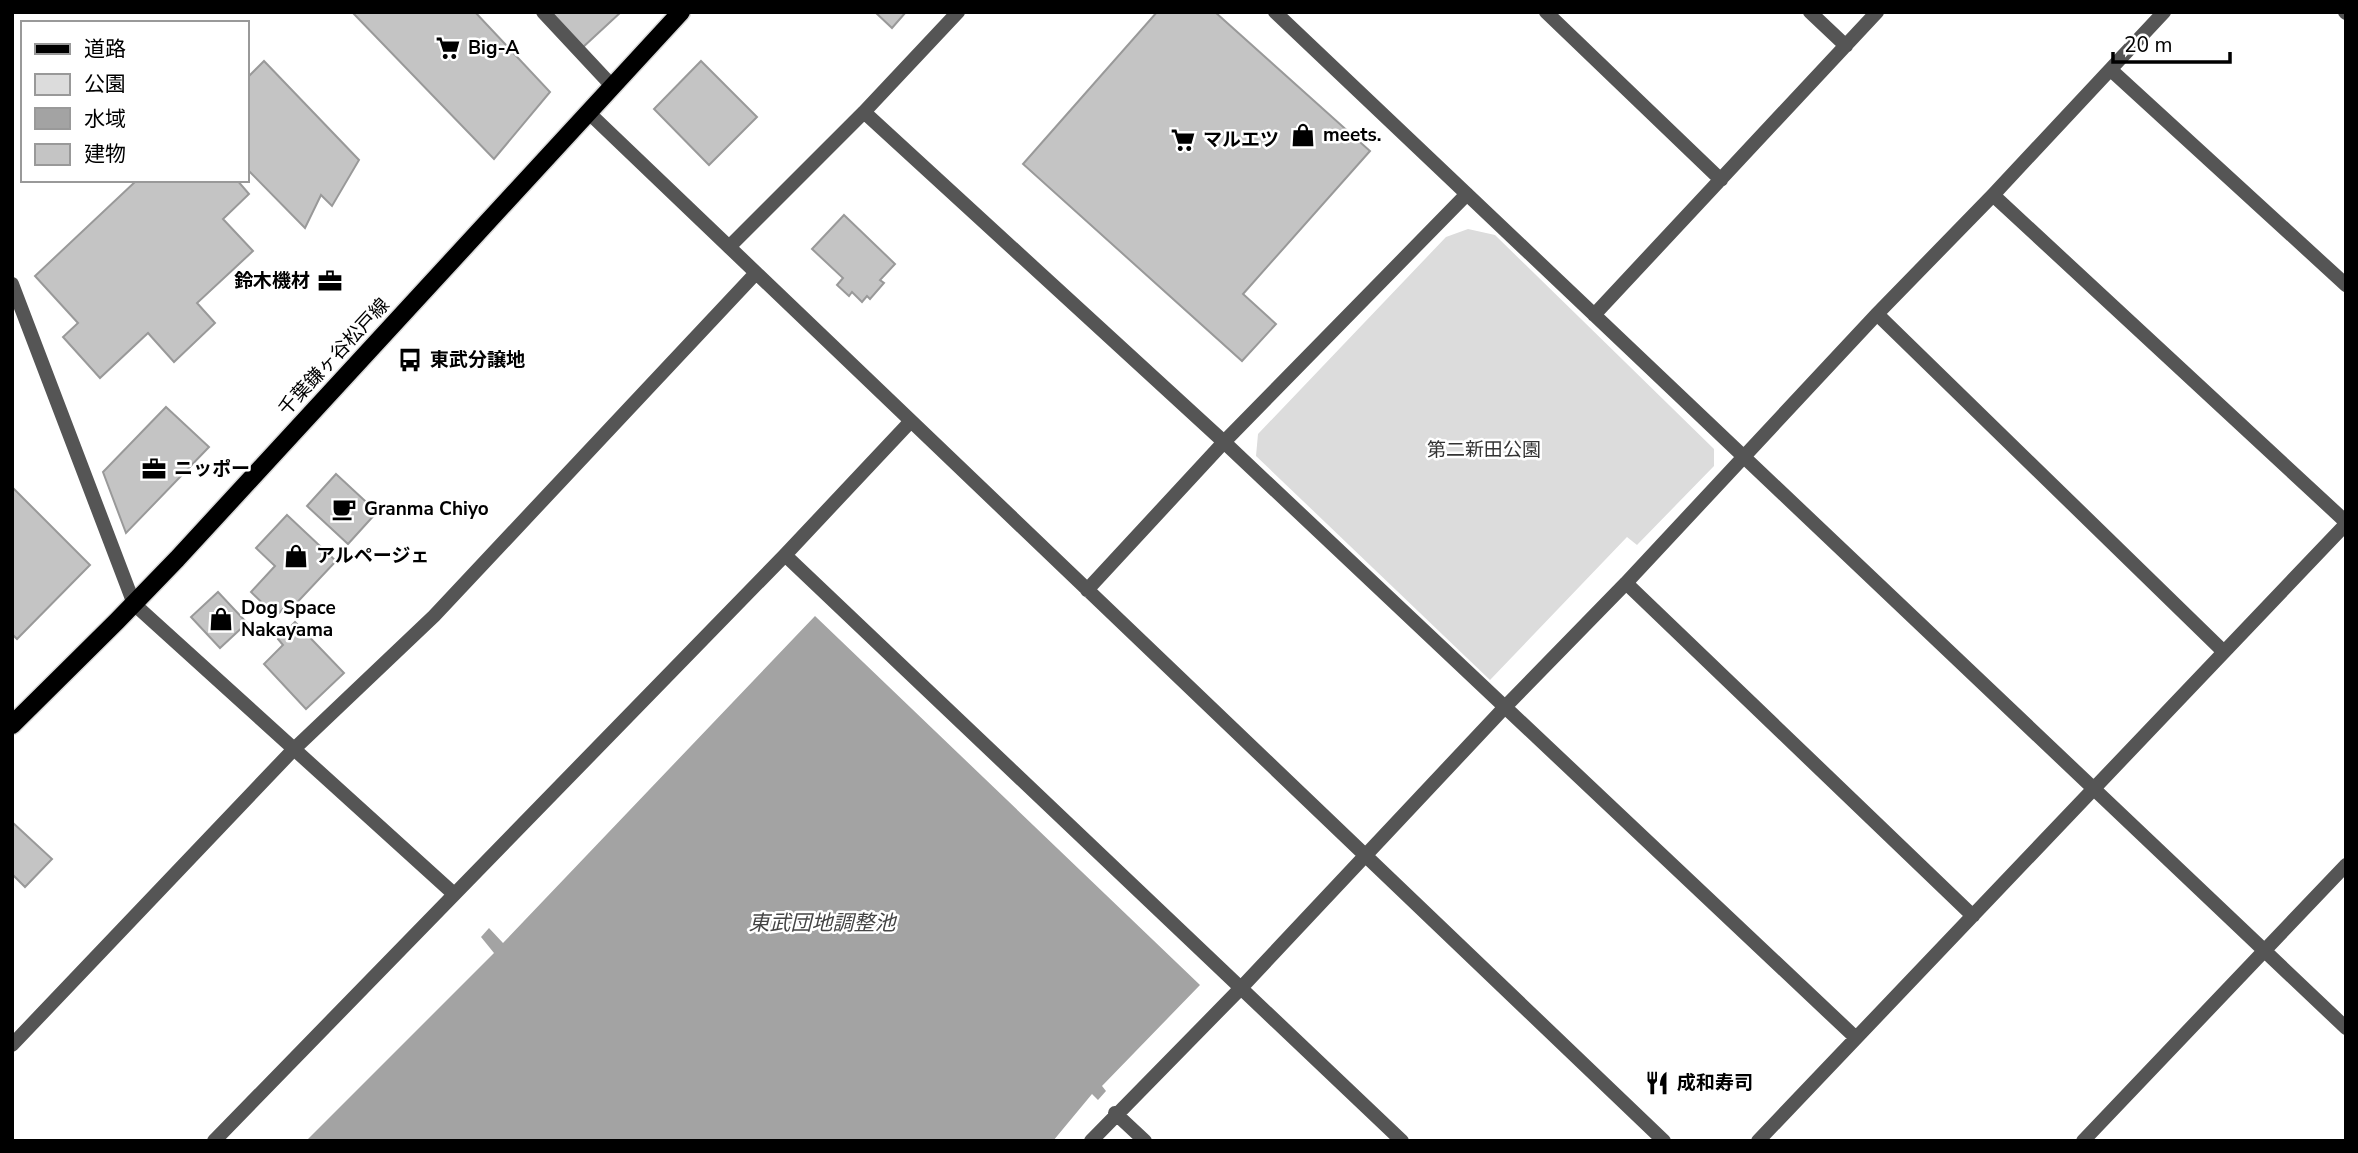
<svg xmlns="http://www.w3.org/2000/svg" width="2358" height="1153" viewBox="0 0 2358 1153" font-family="'Nunito Sans','Noto Sans JP',sans-serif">
	<style>
		.green { fill: #dcdcdc }
		.water { fill: #a3a3a3 }
		.building { fill: #c4c4c4; stroke: #999; stroke-width: 2 }
		.lines { fill: none; stroke-linecap: round; stroke-linejoin: round }
		.primary-casing { stroke: #dbdbdb; stroke-width: 21 }
		.lane { stroke: #555; stroke-width: 14 }
		.street { stroke: #555; stroke-width: 14 }
		.primary { stroke: #000; stroke-width: 18 }
		.labels { text-anchor: middle; dominant-baseline: central; stroke-width: 5; stroke-linejoin: round; paint-order: stroke }
		.poi-label { font-size: 19px; font-weight: bold; fill: #000; stroke: #fff; text-anchor: start }
		.street-label { font-size: 19px; fill: #000; stroke: #fff }
		.park-label { font-size: 19px; fill: #333; stroke: #fff }
		.water-label { font-size: 21px; font-style: italic; fill: #444; stroke: #fff }
	</style>
	<rect width="100%" height="100%" fill="#fff"/>
	<path class="green" d="M1468 229 1495 235 1714 449V466L1637 545 1627 537 1490 680 1256 456 1258 434 1446 237Z"/>
	<path class="water" d="M815 616 1200 985 1102 1086 1106 1091 1098 1100 1092 1094 1053 1141H306L494 953 481 937 489 928 503 943Z"/>
	<path class="building" d="M352 12H475L550 92 494 159Z
		M549 12H621L582 48Z
		M875 12H906L892 28Z
		M1157 12H1215L1370 151 1243 294 1276 324 1242 361 1023 164Z
		M264 61 359 160 332 206 321 195 305 228 247 169V78Z
		M701 61 757 117 709 165 654 109Z
		M137 180H237L249 194 223 219 253 251 197 303 215 323 174 362 148 333 100 378 63 337 78 323 35 276Z
		M844 215 895 264 880 280 884 283 870 299 867 296 862 302 852 292 849 296 837 285 843 278 812 249Z
		M166 407 209 447 126 533 103 472Z
		M336 474 377 512 348 544 307 506Z
		M12 487 90 565 17 639 12 634Z
		M287 515 336 561 290 610 285 607 276 616 251 592 275 566 256 548Z
		M218 592 247 623 220 648 191 617Z
		M295 622 344 673 306 709 264 664 283 645 278 639Z
		M12 822 52 859 25 887 12 874Z"/>
	<g class="lines">
		<g class="primary-casing">
			<path id="primary" d="M12 725 117 621 177 559 681 12"/>
		</g>
		<path class="lane" d="M543 12 613 87"/>
		<path class="street" d="M1275 12 2346 1028
			M1546 12 1721 180
			M1810 12 1846 46
			M2345 12 2346 13
			M2111 70 2346 285
			M864 112 1224 442 1856 1038
			M589 113 1664 1141
			M1993 195 2346 522
			M729 247 864 112 958 12
			M12 284 134 604 454 894
			M1877 314 2224 652
			M1594 315 1877 12
			M785 555 1402 1141
			M1626 583 1973 916
			M1087 590 1224 442 1467 194
			M12 1045 293 750 434 616 756 273
			M1115 1113 1145 1141
			M214 1141 785 555 911 421
			M1091 1141 1240 989 1504 708 1626 583 1877 314 1993 195 2164 12
			M1758 1141 2346 524
			M2083 1141 2346 865"/>
		<use href="#primary" class="primary"/>
	</g>
	<defs>
		<g id="supermarket-bare" transform="scale(1.89)"><path d="M-6-5.5h2.5l.6 2H6L4.5 2H-2.5L-4.4-4H-6ZM-1.5 3.2a1.3 1.3 0 1 0 .1 0ZM3 3.2a1.3 1.3 0 1 0 .1 0Z" fill="#000" stroke="#fff" stroke-width="2.5" paint-order="stroke"/></g>
		<g id="shop-bare" transform="scale(1.89)"><path d="M-5-2.5h2.3a2.7 3.5 0 0 1 5.4 0H5L5.5 6h-11ZM-1.5-2.5h3a1.5 2.3 0 0 0-3 0Z" fill="#000" stroke="#fff" stroke-width="2.5" paint-order="stroke"/></g>
		<g id="office-bare" transform="scale(1.89)"><path d="M-6-3h4V-5.5h4V-3h4V5H-6ZM-1-4.5V-3h2v-1.5ZM-6 0V1H6V0Z" fill="#000" stroke="#fff" stroke-width="2.5" paint-order="stroke"/></g>
		<g id="bus-bare" transform="scale(1.89)"><path d="M-5-6H5V4H4V6H2V4H-2V6H-4V4H-5ZM-3.5-4V0h7V-4ZM-3.5 1.2v1.5H-2V1.2ZM2 1.2v1.5H3.5V1.2Z" fill="#000" stroke="#fff" stroke-width="2.5" paint-order="stroke"/></g>
		<g id="cafe-bare" transform="scale(1.89)"><path d="M-5.5-4.5H6V0H3Q3 3.5 0 3.5H-2.5Q-5.5 3.5-5.5 0ZM3-3.2v2h1.7v-2ZM-6 4.5H4V6H-6Z" fill="#000" stroke="#fff" stroke-width="2.5" paint-order="stroke"/></g>
		<g id="restaurant-bare" transform="scale(1.89)"><path d="M-5-6h1v4h1v-4h1v4h1v-4h1v5L-1.5 .5V6h-2V.5L-5-1ZM5-6V6H3V1.5H1.5Q1.5-4 5-6Z" fill="#000" stroke="#fff" stroke-width="2.5" paint-order="stroke"/></g>
	</defs>
	<g fill-rule="evenodd">
		<use href="#supermarket-bare" x="448" y="48"/>
		<use href="#shop-bare" x="1303" y="135"/>
		<use href="#supermarket-bare" x="1183" y="140"/>
		<use href="#office-bare" x="330" y="281"/>
		<use href="#bus-bare" x="410" y="360"/>
		<use href="#office-bare" x="154" y="469"/>
		<use href="#cafe-bare" x="344" y="509"/>
		<use href="#shop-bare" x="296" y="556"/>
		<use href="#shop-bare" x="221" y="619"/>
		<use href="#restaurant-bare" x="1657" y="1083"/>
	</g>
	<g class="labels">
		<g class="poi-label">
			<text x="468" y="48">Big-A</text>
			<text x="1323" y="135">meets.</text>
			<text x="1203" y="140">マルエツ</text>
			<text x="310" y="281" text-anchor="end">鈴木機材</text>
			<text x="430" y="360">東武分譲地</text>
			<text x="174" y="469">ニッポー</text>
			<text x="364" y="509">Granma Chiyo</text>
			<text x="316" y="556">アルページェ</text>
			<text x="241" y="608">Dog Space<tspan x="241" dy="22">Nakayama</tspan></text>
			<text x="1677" y="1083">成和寿司</text>
		</g>
		<g class="street-label">
			<text transform="translate(334 357) rotate(-47)">千葉鎌ヶ谷松戸線</text>
		</g>
		<g class="park-label">
			<text x="1484" y="450">第二新田公園</text>
		</g>
		<g class="water-label">
			<text x="822" y="923">東武団地調整池</text>
		</g>
	</g>
	<rect width="2358" height="1153" fill="none" stroke="#000000" stroke-width="28"/>
	<rect x="21" y="21" width="228" height="161" fill="#ffffff" stroke="#999999" stroke-width="2"/>
	<rect x="35" y="44" width="35" height="10" fill="#000000" stroke="#999999" stroke-width="2"/>
	<text x="84" y="56" font-size="21" fill="#000000">道路</text>
	<rect x="35" y="74" width="35" height="21" fill="#dcdcdc" stroke="#999999" stroke-width="2"/>
	<text x="84" y="91" font-size="21" fill="#000000">公園</text>
	<rect x="35" y="108" width="35" height="21" fill="#a3a3a3" stroke="#999999" stroke-width="2"/>
	<text x="84" y="126" font-size="21" fill="#000000">水域</text>
	<rect x="35" y="144" width="35" height="21" fill="#c4c4c4" stroke="#999999" stroke-width="2"/>
	<text x="84" y="161" font-size="21" fill="#000000">建物</text>
	<path d="M2113 52v10h117v-10" fill="none" stroke="#000000" stroke-width="3.5"/>
	<text x="2124" y="52" font-size="21" fill="#000000" stroke="#ffffff" stroke-width="5" paint-order="stroke">20 m</text>
</svg>
